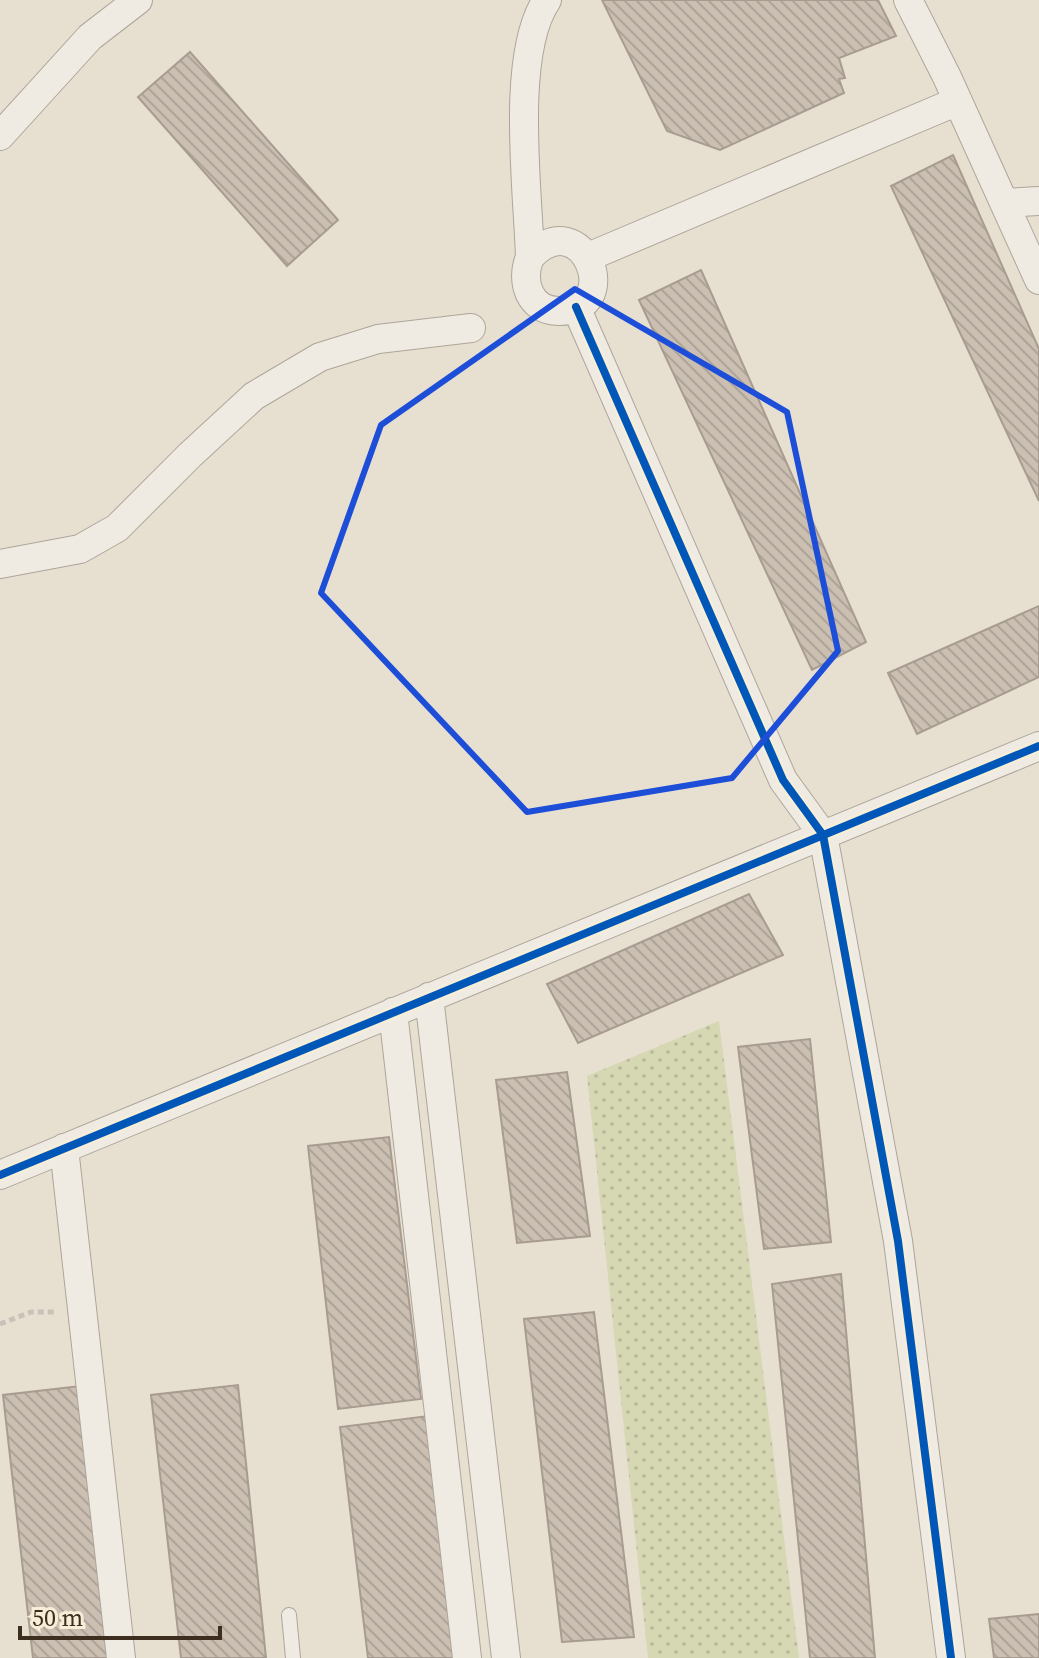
<svg xmlns="http://www.w3.org/2000/svg" width="1039" height="1658" viewBox="0 0 1039 1658" font-family="'Source Serif 4',serif">
	<style>
		.park { fill: url(#park-dots) }
		.building { fill: url(#building-back-hatch); stroke: #a89c90; stroke-width: 2 }
		.lines { fill: none; stroke-linecap: round; stroke-linejoin: round }
		.lane-casing { stroke: #ada599; stroke-width: 16 }
		.street-casing { stroke: #ada599; stroke-width: 30 }
		.path { stroke: #c8c2b9; stroke-width: 5; stroke-dasharray: 6 4; stroke-linecap: butt }
		.lane { stroke: #efebe3; stroke-width: 14 }
		.street { stroke: #efebe3; stroke-width: 28 }
		.cycleway-casing { stroke: #f7eed8; stroke-width: 13 }
		.cycleway { stroke: #0057b8; stroke-width: 8 }
		.marked { fill: none; stroke: #1d4ed8; stroke-width: 6; stroke-linejoin: round }
	</style>
	<defs>
		<pattern id="park-dots" width="8" height="8" patternUnits="userSpaceOnUse" patternTransform="scale(2)"><rect width="8" height="8" fill="#d6d7b3"/><path d="M2 2h.1M6 6h.1" fill="none" stroke="#b9b99a" stroke-width="1.8" stroke-linecap="round"/></pattern>
		<pattern id="building-back-hatch" width="6" height="6" patternUnits="userSpaceOnUse" patternTransform="scale(2)"><rect width="6" height="6" fill="#cbbfb2"/><path d="M-1 5l2 2M0 0l6 6M5-1l2 2" fill="none" stroke="#afa499"/></pattern>
	</defs>
	<rect width="100%" height="100%" fill="#e7e0d1"/>
	<path class="park" d="M719 1021 799 1658H648L587 1076Z"/>
	<path class="building" d="M602 0H878L896 36 839 58 845 78 839 79 844 93 720 150 667 131Z
		M190 52 338 220 287 266 138 97Z
		M953 155 1039 349V501L891 186Z
		M701 270 866 642 812 670 639 300Z
		M1039 606V677L917 734 888 673Z
		M749 894 783 955 578 1043 547 984Z
		M810 1039 831 1242 764 1249 738 1047Z
		M567 1072 590 1236 517 1243 496 1080Z
		M389 1137 421 1399 338 1409 308 1146Z
		M841 1274 875 1658H810L772 1284Z
		M594 1312 634 1637 562 1642 524 1319Z
		M89 1385 118 1658H33L3 1395Z
		M238 1385 266 1658H181L151 1395Z
		M428 1416 454 1658H368L340 1427Z
		M1039 1614V1658H994L989 1619Z"/>
	<g class="lines">
		<g class="lane-casing">
			<path id="lane" d="M289 1615 293 1658"/>
		</g>
		<g class="street-casing">
			<path id="street" d="M908 0 947 77 1039 280
				M0 136 90 37 138 0
				M1004 203 1039 201
				M530 257C583 201 626 311 559 311 529 311 520 281 530 257 528 191 510 54 547 0
				M588 257 958 101
				M576 307 783 780 823 835 898 1241 951 1658
				M0 564 80 549 117 528 190 455 254 396 320 357 378 339 471 328
				M429 997 506 1658
				M393 1012 467 1658
				M64 1148 121 1658
				M0 1175 1039 746"/>
		</g>
		<path class="path" d="M0 1324 31 1312H57"/>
		<use href="#lane" class="lane"/>
		<use href="#street" class="street"/>
		<g class="cycleway-casing">
			<path id="cycleway" d="M576 307 783 780 823 835 898 1241 951 1658
				M0 1175 1039 746"/>
		</g>
		<use href="#cycleway" class="cycleway"/>
	</g>
	<path class="marked" d="M575 289 787 412 838 651 732 778 527 812 321 593 381 425Z"/>
	<path d="M20 1626v12h200v-12" fill="none" stroke="#3d2e20" stroke-width="4"/>
	<text x="32" y="1626" font-size="24" fill="#3d2e20" stroke="#f7eed8" stroke-width="6" paint-order="stroke">50 m</text>
</svg>
